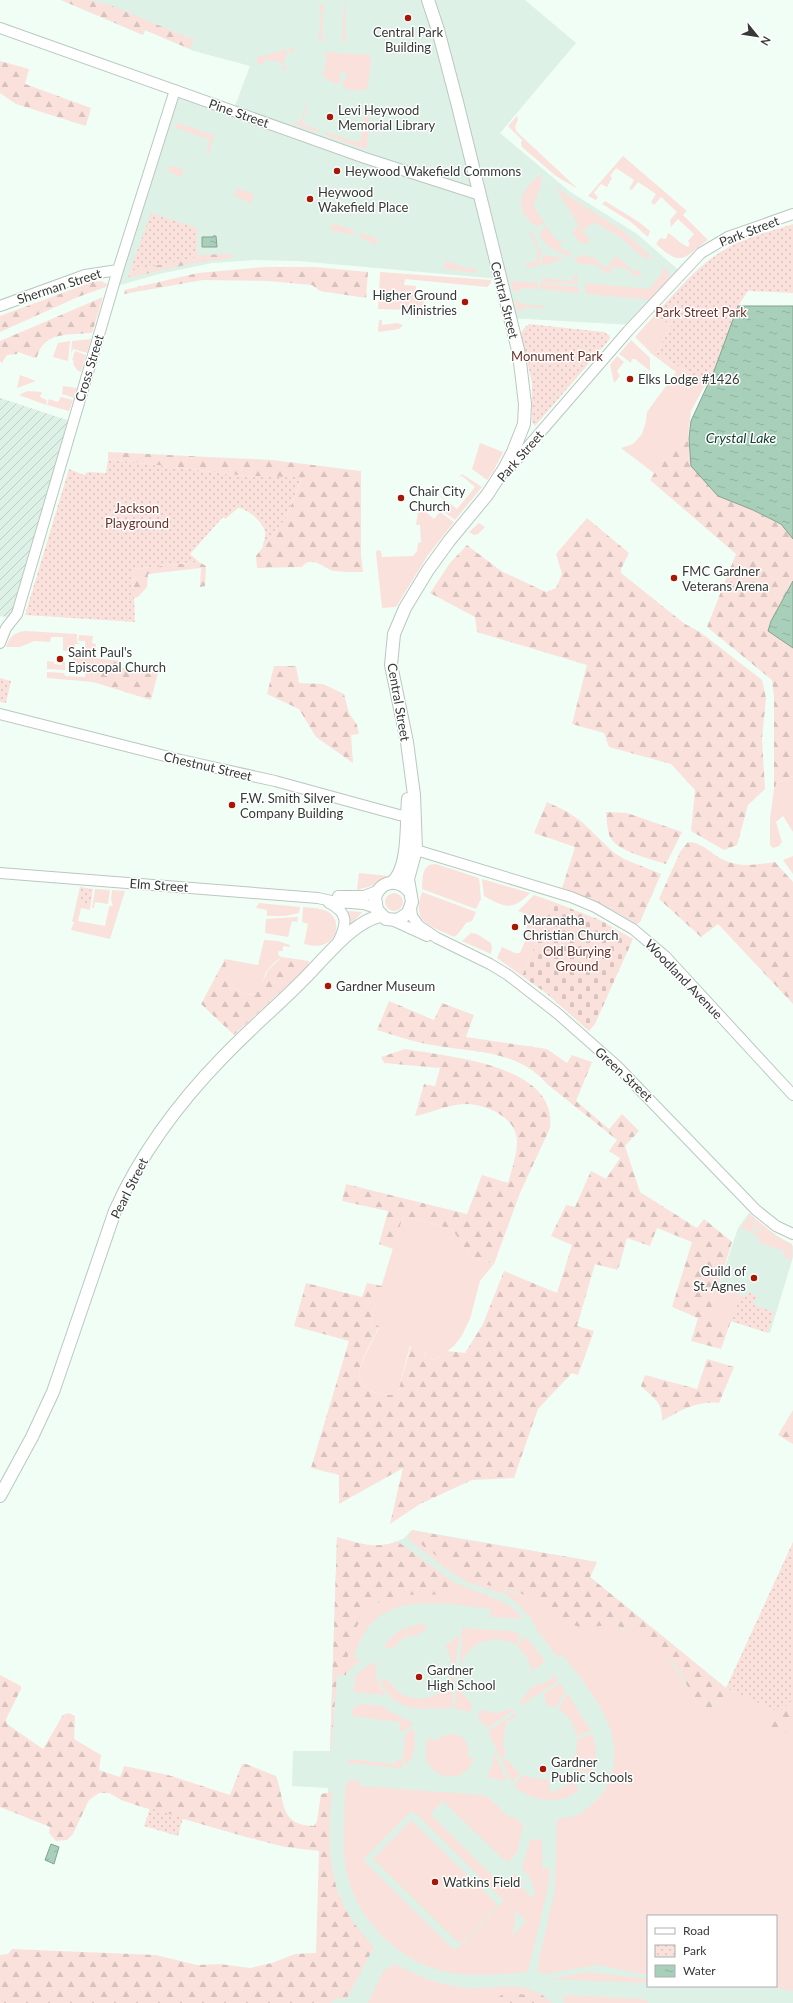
<svg xmlns="http://www.w3.org/2000/svg" width="793" height="2003" viewBox="0 0 793 2003" font-family="Lato,sans-serif">
	<style>
		.built { fill: #ddf1e6; fill-rule: evenodd }
		.industrial { fill: url(#industrial-furrows) }
		.grass { fill: #fbe1dc; fill-rule: evenodd }
		.forest { fill: url(#forest-firs) }
		.cemetery { fill: url(#cemetery-stones) }
		.park { fill: url(#park-dots) }
		.water { fill: url(#water-ripples); stroke: #85a292 }
		.lines { fill: none; stroke-linecap: round; stroke-linejoin: round }
		.tertiary-casing { stroke: #bac8c0; stroke-width: 12 }
		.secondary-casing { stroke: #bac8c0; stroke-width: 14 }
		.tertiary { stroke: #fff; stroke-width: 10 }
		.secondary { stroke: #fff; stroke-width: 12 }
		.poi-dot { fill: #a81706; stroke: #fff; stroke-width: 1.5 }
		.labels { text-anchor: middle; dominant-baseline: central; stroke-width: 3; stroke-linejoin: round; paint-order: stroke }
		.poi-label { font-size: 13px; fill: #353a37; stroke: #fff; text-anchor: start }
		.street-label { font-size: 13px; fill: #353a37; stroke: #fff }
		.park-label { font-size: 13px; fill: #693128; stroke: #fff }
		.water-label { font-size: 14px; font-style: italic; fill: #12442e; stroke: #fff }
	</style>
	<defs>
		<pattern id="industrial-furrows" width="10" height="10" patternUnits="userSpaceOnUse"><rect width="10" height="10" fill="#ddf1e6"/><path d="M-1 1l2-2M0 10L10 0M9 11l2-2" fill="none" stroke="#becfc6"/></pattern>
		<pattern id="forest-firs" width="22" height="20" patternUnits="userSpaceOnUse"><rect width="22" height="20" fill="#fbe1dc"/><path d="M5 1l3.5 6h-7zM16 11l3.5 6h-7z" fill="#d8c2bd"/></pattern>
		<pattern id="cemetery-stones" width="16" height="16" patternUnits="userSpaceOnUse"><rect width="16" height="16" fill="#fbe1dc"/><path d="M2 7V4a2 2 0 0 1 4 0v3zM10 15v-3a2 2 0 0 1 4 0v3z" fill="#d8c2bd"/></pattern>
		<pattern id="park-dots" width="8" height="8" patternUnits="userSpaceOnUse"><rect width="8" height="8" fill="#fbe1dc"/><path d="M2 2h.1M6 6h.1" fill="none" stroke="#d8c2bd" stroke-width="1.8" stroke-linecap="round"/></pattern>
		<pattern id="water-ripples" width="26" height="14" patternUnits="userSpaceOnUse"><rect width="26" height="14" fill="#a7cfb9"/><path d="M2 4q2-2 4 0t4 0M15 11q2-2 4 0t4 0" fill="none" stroke="#90b2a0"/></pattern>
	</defs>
	<rect width="100%" height="100%" fill="#f0fef6"/>
	<path class="built" d="M61 0H525L576 43 500 133 569 191 637 234 682 273 633 325 509 318 500 279 298 261 255 260 212 263 159 274 113 287 175 90 233 111 250 66 194 51 145 30 143 35Z
		M749 1213 767 1229 793 1246V1257L770 1333 709 1315 738 1228Z
		M412 1530 597 1562 590 1577 726 1688 779 1712 793 1702V2003H279L323 1966 328 1788 292 1786 293 1751H330L337 1537 368 1546 388 1545 403 1539ZM648 1916H776V1986H648Z"/>
	<path class="industrial" d="M0 398 70 421 15 610 8 617 0 616Z"/>
	<path class="grass" d="M320 4 324 5 322 39H328L327 41 318 40 322 13 319 12Z
		M346 4 345 40 351 42 336 40H342L344 5Z
		M295 47 293 52 287 51 283 66 289 67 286 70 282 69 283 63 265 59 263 65 259 64 255 58Z
		M321 52 369 55 371 59 368 87C362 93 351 90 344 88L342 84 347 76 344 72 340 73V81L337 84 329 81 319 72 324 73 327 55Z
		M302 104 308 106 302 123 320 131 319 133 294 124 295 121 300 122 306 106Z
		M365 105H368L369 107 367 148 364 149 325 135V133L328 132 355 142 359 141 362 137Z
		M517 116 518 120 515 127 516 131 578 189 556 176 522 147 521 143 522 140 508 126Z
		M178 123 213 135 214 137 209 153 206 152 210 140 174 127Z
		M623 156 687 211 683 215 708 240C683 258 682 268 656 244L660 238 666 239 668 233 670 234 681 243 688 247 690 244 688 241 694 234 678 219 671 227 670 220 677 212 661 197 654 205 651 202 656 194 638 182 632 190 629 189 634 180 616 168 610 176 612 178 607 187 601 184 594 193 598 197 596 200 588 196Z
		M170 165 184 170 181 177 168 172Z
		M542 174 540 188 533 205 546 226 544 227 542 224 536 227C512 209 519 189 542 174Z
		M555 187 626 233 655 260 648 257 645 259 620 237 594 222 583 230 590 241 585 245 583 242 580 243 572 232 579 226Z
		M237 188 254 194 251 203 234 196Z
		M605 201 639 222 650 231 648 237 631 222 602 204Z
		M333 223 355 231 354 235 330 230Z
		M547 227 557 241 560 239 562 243 559 245 563 251 566 249 574 260 582 254 584 257 587 255 589 258 592 256 606 268 616 256 634 272 637 269 642 275 634 276 627 269 612 267 610 273H605L598 265C592 264 587 265 582 264 576 262 573 258 568 256 554 250 546 248 539 233Z
		M529 232H532L542 254 539 260 540 265 527 268 526 263 536 261 538 250Z
		M361 233 378 239 376 245 359 237Z
		M545 255 565 259 542 265 541 260Z
		M446 261 469 269 475 268 478 273 443 269Z
		M661 266 668 271 670 277 651 300 586 294 585 283 649 289 663 272Z
		M380 272 491 280V283L487 287 405 279 404 285 416 286 415 298 425 299 418 318 411 315 407 310 378 309Z
		M574 275 578 276 577 284 541 282 542 278 573 281Z
		M511 281 538 283V289L522 288 518 292 512 290Z
		M540 283 577 287 579 289V293L540 289Z
		M518 300 521 304 545 306V309L524 307 523 311C516 311 516 307 515 301Z
		M654 316 671 325 656 354 709 383 704 387 691 411 688 437 678 448 667 453 655 474 621 448 633 444 642 434 646 421 647 412 676 372 653 355 635 337Z
		M379 320H382V325L397 323 403 325 399 329 379 332 378 330Z
		M91 339 87 353 73 349 71 354 72 341Z
		M631 340 650 358V371L635 359H632L631 363 619 354Z
		M70 341 68 361 53 357 58 343Z
		M75 351 86 355 81 372 78 371 73 364 74 361 72 360Z
		M617 356 624 362 617 371 620 376 614 383 610 365Z
		M20 375 36 381 17 388Z
		M63 386 77 388 74 398 62 394Z
		M27 391 42 392 40 397 47 400 46 405 19 395Z
		M61 397 73 400 69 411 47 405 49 399 58 402Z
		M480 443 503 452 493 472 487 480 472 469Z
		M462 474 482 487 455 520 444 512 448 504 437 493 457 509 475 487 462 476 459 477Z
		M419 506 434 519 440 512 454 522 428 555 396 607 382 608 376 553 377 550 381 551 382 557 413 556 417 551 418 543 421 542 420 525H416Z
		M479 523 485 527 478 534 474 535 469 532Z
		M25 631 77 634V642L80 644H75L74 651H63V637H51L50 642 34 641 20 647H6C9 637 15 632 25 631Z
		M79 635 93 636 92 643 96 644 93 682 47 678V672L64 673 65 676 85 677 86 665 72 664 74 654H86L85 641H78Z
		M47 661 54 662V664L62 665V662H65V670L47 669Z
		M793 776V832L783 816 776 822 782 842 779 846 773 848 770 845V818L774 789 777 783Z
		M793 856V874L783 860Z
		M436 864 479 878 481 899 476 909 422 889C423 878 421 864 436 864Z
		M359 873 389 876 371 886 357 890Z
		M482 879 530 893C512 911 506 908 484 896Z
		M80 887 93 889 90 910 81 908 78 921 105 926 109 907 113 905 111 900 112 890 125 891 110 939 71 930 74 922H72Z
		M95 889 110 890 108 904 95 902 94 908H92Z
		M422 892 476 912 472 921 466 923 458 934 454 937C430 925 411 924 422 892Z
		M385 902a9 9 0 1 1 18 0a9 9 0 1 1-18 0Z
		M534 895 554 902 522 976 497 958 502 947 515 953H520L528 934 524 933 531 916 518 911Z
		M259 903 300 907 299 913 285 916H267V910L256 908Z
		M303 907C313 908 323 908 330 913 342 923 336 942 322 945 316 947 309 945 304 944L308 924 302 922Z
		M350 911 361 912 362 913 350 924 347 912Z
		M298 917 297 922 292 921 288 937 265 933 266 919Z
		M471 933 477 934 491 943 492 948 491 954 462 941Z
		M264 940 278 941 290 945V947L283 946V951H279L278 955 282 957C276 961 270 966 266 972 263 978 262 987 257 992 254 995 250 995 246 994 230 989 226 974 225 959L258 965Z
		M750 1214 756 1219 751 1233 747 1230 740 1229Z
		M403 1216 452 1229 471 1257 494 1264 480 1281 470 1319 461 1337 454 1346 435 1360 425 1357 424 1352 410 1346 397 1395C381 1396 355 1391 360 1369 363 1357 374 1339 379 1327L370 1323Z
		M757 1220 778 1237 792 1244V1260L783 1257 785 1251 760 1243 761 1241 757 1239 758 1235 752 1233 754 1229 760 1232 762 1230 754 1228Z
		M718 1286 731 1291 730 1292 741 1294 731 1321 709 1315Z
		M412 1530 421 1532 419 1536 423 1546 471 1578 509 1592 529 1596 544 1603 560 1618 583 1627 609 1624 631 1631 653 1646 658 1652 667 1656 689 1690 704 1706H714L723 1697 730 1695 732 1691 745 1696 793 1542V1702H790L771 1732H793V1991L764 1986H776V1916H648V1975L598 1965 546 1974 538 1972 539 1959 555 1890 557 1820C562 1817 566 1818 572 1817 579 1816 587 1809 592 1804 603 1796 609 1784 612 1771 624 1727 588 1688 563 1655L558 1657 537 1630 531 1618 516 1602 506 1595 467 1582 452 1573 409 1540V1533Z
		M452 1581C469 1591 516 1601 522 1619L491 1617V1609C436 1602 373 1588 354 1657L361 1660 353 1666 346 1675C348 1637 360 1598 405 1595 420 1594 436 1595 451 1594L455 1587Z
		M418 1624 427 1625V1630L421 1631V1634L404 1637 393 1648 383 1647 398 1631Z
		M462 1628 512 1631 521 1635 515 1645C492 1632 468 1643 460 1667Z
		M459 1635 455 1666H452L449 1653 445 1646Z
		M524 1637 532 1644 545 1662 532 1671 527 1657 517 1646Z
		M371 1663H375L377 1679 385 1695 353 1692 356 1675Z
		M553 1673 558 1681 522 1705 519 1703 529 1690 540 1682 542 1685 553 1677Z
		M451 1674 454 1675 452 1708C422 1709 392 1714 380 1679L389 1681C405 1707 443 1704 451 1674Z
		M459 1675 463 1694 473 1705 469 1712 454 1708Z
		M560 1683 565 1691 556 1708 546 1704 544 1694Z
		M567 1693 591 1731 577 1736 571 1720 559 1709Z
		M360 1704 381 1706 414 1724 404 1731H399L400 1722 351 1716 353 1709Z
		M513 1708 514 1710 487 1728 477 1717 481 1710 497 1713Z
		M516 1713 518 1715 507 1722 503 1738 505 1756 501 1760 488 1731Z
		M413 1728C417 1737 415 1757 407 1764L403 1759 405 1734Z
		M452 1734C464 1735 470 1745 468 1756L474 1759C460 1794 412 1771 429 1738L436 1741 444 1735Z
		M592 1734C598 1748 596 1761 591 1775L583 1771 582 1773 570 1764 576 1753 577 1739Z
		M494 1752 507 1781 487 1777 493 1762Z
		M348 1759 396 1764 397 1759H400L405 1765 399 1768 347 1763Z
		M507 1759 520 1774 512 1783 502 1762Z
		M523 1775 535 1779H548L551 1793 573 1782 579 1790C558 1806 533 1802 514 1786Z
		M353 1780 360 1781V1786L483 1795C493 1798 498 1809 507 1815 513 1818 519 1819 523 1825L517 1852 508 1862 503 1859 443 1801 430 1814 503 1886 515 1874 522 1880V1888L532 1897 536 1894 533 1890 535 1888 532 1885V1881L521 1867C527 1860 526 1847 531 1839L542 1840V1868L550 1869 548 1887 528 1971C519 1974 508 1973 498 1974 483 1975 467 1975 452 1973 404 1965 363 1927 349 1881 340 1852 345 1818 345 1788L348 1781ZM411 1811 420 1817 504 1901 456 1950 448 1944 363 1860ZM515 1910 526 1921 512 1936 515 1924Z
		M411 1820 498 1905 460 1944 373 1859Z
		M395 1964C419 1977 443 1987 471 1988 490 1989 511 1983 529 1989L527 1995 503 1994 496 2003H368L383 1971Z
		M587 1972 648 1979V1983L551 1979Z
		M566 1995 643 1999 649 2003H564L563 1999Z"/>
	<path class="forest" d="M61 0H88L110 5 194 40 190 49 145 30 143 35Z
		M0 61 29 69 25 84 91 108 86 126 16 104 0 93Z
		M233 254 232 258 194 263 128 278 130 271 197 257V255Z
		M265 267H316L368 272 366 298 320 291 312 285 268 281 203 280 124 294V290L198 273Z
		M101 281 107 284 106 287 78 297 0 332V316L92 282Z
		M103 297 92 333C70 335 44 331 37 357L35 358 18 352 17 354 7 355 2 363 0 362V341Z
		M688 437 691 466 701 475 753 510 781 524 793 539V581L771 621 768 631 793 648V776L777 783 774 789V697L772 680 707 627 736 554 650 480 667 453 678 448Z
		M108 452 272 460 361 471V555L363 572C354 572 343 572 334 571 325 569 320 561 310 562 307 562 304 564 302 567L257 568 256 556 286 518 302 478 245 476 108 459Z
		M587 518 629 553 621 569V573L685 624 700 632 762 680 766 698 762 739 765 789 748 805 737 845 724 850 691 831 695 790 671 764 609 747 604 733 572 724 587 665 477 632 475 617 430 593 450 563 467 545 501 571 546 592 556 588 562 574 556 554Z
		M199 562 206 566 205 586 200 587 201 568 148 574 147 587 138 597 134 598 133 569Z
		M95 658 122 661V668L158 673 151 700 93 682Z
		M274 666H296L299 683 323 684 344 694 349 713 357 725 359 734 351 735 353 763 316 737 299 709 267 694Z
		M547 802 566 811 582 822 613 852 624 859 661 874 640 922 637 924 609 908 562 888 575 847 534 833Z
		M606 812 627 813 682 832 666 864C651 859 618 852 610 837 607 829 607 821 606 812Z
		M688 842C703 842 713 856 726 861 742 868 759 864 775 862L793 882V1004L718 924 701 937 659 899 680 852Z
		M282 957 309 961 308 966 234 1035 201 1004 225 959C227 976 232 994 252 995L258 991 268 970Z
		M389 1001 434 1020 442 1003 474 1015 466 1037 547 1049 567 1063 572 1055 592 1062 576 1101 609 1129 622 1114 639 1131 625 1146 640 1192 697 1228 704 1219 732 1242 709 1315 731 1321 721 1349 691 1341 698 1318 672 1307 692 1242 657 1228 650 1246 627 1238 618 1270 595 1264 577 1326 594 1331 578 1375 572 1373 538 1409 514 1478 472 1480 420 1504 390 1524 403 1468 339 1504V1475L311 1468 349 1341 294 1326 306 1283 362 1297 367 1283 382 1286 370 1323 379 1326C373 1340 363 1355 360 1369 355 1391 381 1396 397 1395L411 1346 424 1352 425 1357 435 1360 447 1351 465 1353 483 1324 504 1271 557 1293 572 1245 551 1236 566 1205 575 1207 591 1171 606 1179 620 1158 609 1151 617 1140 547 1084C516 1048 470 1053 427 1044 410 1041 394 1035 377 1030Z
		M405 1049C448 1057 558 1064 550 1128L520 1193 494 1264 471 1257 452 1229 403 1216 393 1249 379 1244 388 1211 342 1201 346 1184 467 1214 482 1175 508 1183C512 1169 517 1155 517 1141 516 1116 484 1103 463 1104 446 1105 431 1113 415 1116L424 1084 435 1086 440 1068 384 1063 381 1057Z
		M707 1359 734 1367 719 1403C699 1400 678 1411 662 1421 663 1402 654 1399 641 1386L645 1375 697 1389Z
		M793 1410V1444L778 1435Z
		M421 1532 597 1562 590 1577 726 1688 732 1691 730 1695 723 1697 709 1709C687 1698 685 1672 668 1657 665 1654 660 1654 657 1651 650 1644 640 1636 631 1631 611 1619 592 1631 572 1625 558 1620 548 1605 534 1599 519 1591 499 1589 482 1583 460 1575 442 1559 423 1546 419 1542 419 1537 421 1532Z
		M337 1537C357 1543 377 1550 397 1541L452 1581 455 1587 454 1592 451 1594C436 1595 420 1594 405 1595 360 1598 348 1637 346 1675H337L331 1752 330 1751Z
		M0 1675 21 1686V1689L6 1719 7 1724 43 1749 63 1715 69 1713 75 1716 74 1739 101 1755 99 1770 120 1777 124 1766 168 1775 230 1795 242 1764H246L276 1776C286 1802 278 1825 314 1826L317 1821 321 1794 332 1792C328 1833 326 1878 349 1915 356 1927 365 1937 374 1947L347 1998 334 1999 331 2003H0V1955L8 1954 12 1949 156 1955 197 1965 219 1964 250 1968 272 1963 295 1954 316 1953 319 1851 285 1847 246 1837 142 1807 121 1800 109 1793H99L89 1800 73 1834 67 1840 56 1841 49 1833 50 1827 0 1807Z
		M790 1702H793V1732H771L761 1728 764 1722Z
		M529 1989 541 1994 552 2003H496C499 1989 516 1994 527 1995Z"/>
	<path class="cemetery" d="M554 902 600 920 633 939 595 1024 589 1031 546 993 522 976Z"/>
	<path class="park" d="M151 213 197 228V257L130 271Z
		M793 224V293L748 291 738 306 709 383 656 354 671 325 654 316C677 291 699 263 729 247 749 236 772 231 793 224Z
		M529 324 604 332 610 336 609 340 535 426 532 422V383L521 334 524 328Z
		M108 459 245 476 302 477 286 518 262 548C263 543 266 538 265 532 264 523 247 508 238 508L225 519 223 517 190 554 199 562 133 569 135 622 25 615 69 469 84 475 88 472 106 473Z
		M0 678 11 681 6 703 0 702Z
		M81 889 92 890 90 905 79 903Z
		M747 1292 757 1296 753 1305 774 1312 768 1333 731 1321 740 1296 745 1297Z
		M793 1542V1702H790L779 1712 726 1688Z
		M150 1808 183 1818 178 1836 144 1826Z"/>
	<path class="water" d="M213 236H216L217 247H202V237H213Z
		M738 306H793V539L781 524 753 510 718 496 691 466 689 438 691 421 714 371Z
		M793 581V648L768 631 771 621Z
		M51 1844 59 1847 54 1864 45 1860Z"/>
	<g class="lines">
		<g class="tertiary-casing">
			<path id="tertiary" d="M0 28 365 158 480 195
				M0 306 85 275 118 270
				M506 472 628 331 701 253 728 237 793 214
				M0 643 6 628 17 614 118 270 175 90
				M0 714 181 760 275 781 399 815 415 817
				M416 850 571 897 595 907 633 929 665 956 793 1095
				M0 873 318 898 336 902 364 904 376 908
				M338 896H364L377 891
				M329 903C349 913 347 924 338 942
				M411 908 412 916 419 926 437 938 490 964 508 975 557 1013 617 1066 756 1210 776 1226 793 1234
				M392 920 427 936"/>
		</g>
		<g class="secondary-casing">
			<path id="secondary" d="M391 883C410 870 406 820 408 799
				M409 891C397 878 381 881 375 897L377 910 386 919 398 920 408 913 412 902 408 879 416 850 414 795 407 742 391 665 394 634 405 608 428 570 449 541 487 495 504 469 513 452 524 424 525 404 519 354 457 102 438 30 428 0
				M0 1496 32 1437 53 1392 115 1211C141 1153 180 1101 224 1056 249 1030 276 1007 301 982 321 963 354 919 382 916"/>
		</g>
		<use href="#tertiary" class="tertiary"/>
		<use href="#secondary" class="secondary"/>
	</g>
	<g class="poi-dot">
		<circle cx="408" cy="18" r="4"/>
		<circle cx="330" cy="117" r="4"/>
		<circle cx="337" cy="171" r="4"/>
		<circle cx="310" cy="199" r="4"/>
		<circle cx="465" cy="302" r="4"/>
		<circle cx="630" cy="379" r="4"/>
		<circle cx="401" cy="498" r="4"/>
		<circle cx="674" cy="578" r="4"/>
		<circle cx="60" cy="659" r="4"/>
		<circle cx="232" cy="805" r="4"/>
		<circle cx="515" cy="927" r="4"/>
		<circle cx="328" cy="986" r="4"/>
		<circle cx="754" cy="1278" r="4"/>
		<circle cx="419" cy="1677" r="4"/>
		<circle cx="543" cy="1769" r="4"/>
		<circle cx="435" cy="1882" r="4"/>
	</g>
	<g class="labels">
		<g class="poi-label">
			<text x="408" y="32" text-anchor="middle">Central Park<tspan x="408" dy="15">Building</tspan></text>
			<text x="338" y="110">Levi Heywood<tspan x="338" dy="15">Memorial Library</tspan></text>
			<text x="345" y="171">Heywood Wakefield Commons</text>
			<text x="318" y="192">Heywood<tspan x="318" dy="15">Wakefield Place</tspan></text>
			<text x="457" y="295" text-anchor="end">Higher Ground<tspan x="457" dy="15">Ministries</tspan></text>
			<text x="638" y="379">Elks Lodge #1426</text>
			<text x="409" y="491">Chair City<tspan x="409" dy="15">Church</tspan></text>
			<text x="682" y="571">FMC Gardner<tspan x="682" dy="15">Veterans Arena</tspan></text>
			<text x="68" y="652">Saint Paul's<tspan x="68" dy="15">Episcopal Church</tspan></text>
			<text x="240" y="798">F.W. Smith Silver<tspan x="240" dy="15">Company Building</tspan></text>
			<text x="523" y="920">Maranatha<tspan x="523" dy="15">Christian Church</tspan></text>
			<text x="336" y="986">Gardner Museum</text>
			<text x="746" y="1271" text-anchor="end">Guild of<tspan x="746" dy="15">St. Agnes</tspan></text>
			<text x="427" y="1670">Gardner<tspan x="427" dy="15">High School</tspan></text>
			<text x="551" y="1762">Gardner<tspan x="551" dy="15">Public Schools</tspan></text>
			<text x="443" y="1882">Watkins Field</text>
		</g>
		<g class="street-label">
			<text transform="translate(239 113) rotate(19)">Pine Street</text>
			<text transform="translate(749 231) rotate(-21)">Park Street</text>
			<text transform="translate(59 286) rotate(-18)">Sherman Street</text>
			<text transform="translate(505 300) rotate(76)">Central Street</text>
			<text transform="translate(89 368) rotate(-73)">Cross Street</text>
			<text transform="translate(520 456) rotate(-49)">Park Street</text>
			<text transform="translate(399 702) rotate(80)">Central Street</text>
			<text transform="translate(208 766) rotate(13)">Chestnut Street</text>
			<text transform="translate(159 885) rotate(4)">Elm Street</text>
			<text transform="translate(684 979) rotate(46)">Woodland Avenue</text>
			<text transform="translate(624 1074) rotate(43)">Green Street</text>
			<text transform="translate(129 1188) rotate(-63)">Pearl Street</text>
		</g>
		<g class="park-label">
			<text x="701" y="312">Park Street Park</text>
			<text x="557" y="356">Monument Park</text>
			<text x="137" y="508">Jackson<tspan x="137" dy="15">Playground</tspan></text>
			<text x="577" y="951">Old Burying<tspan x="577" dy="15">Ground</tspan></text>
		</g>
		<g class="water-label">
			<text x="741" y="437">Crystal Lake</text>
		</g>
	</g>
	<rect x="647" y="1915" width="130" height="72" fill="#ffffff" stroke="#aeb0af"/>
	<rect x="655" y="1928" width="20" height="6" fill="#ffffff" stroke="#aeb0af"/>
	<text x="683" y="1935" font-size="12" fill="#353a37">Road</text>
	<rect x="655" y="1945" width="20" height="12" fill="url(#park-dots)" stroke="#aeb0af"/>
	<text x="683" y="1955" font-size="12" fill="#353a37">Park</text>
	<rect x="655" y="1965" width="20" height="12" fill="url(#water-ripples)" stroke="#aeb0af"/>
	<text x="683" y="1975" font-size="12" fill="#353a37">Water</text>
	<g transform="translate(757 36) rotate(120)" stroke="#ffffff" stroke-width="3" paint-order="stroke">
	<path d="M0-3L7 15L0 10L-7 15Z" fill="#353a37"/>
	<text y="-6" font-size="11" font-weight="bold" text-anchor="middle" fill="#353a37">N</text>
	</g>
</svg>
